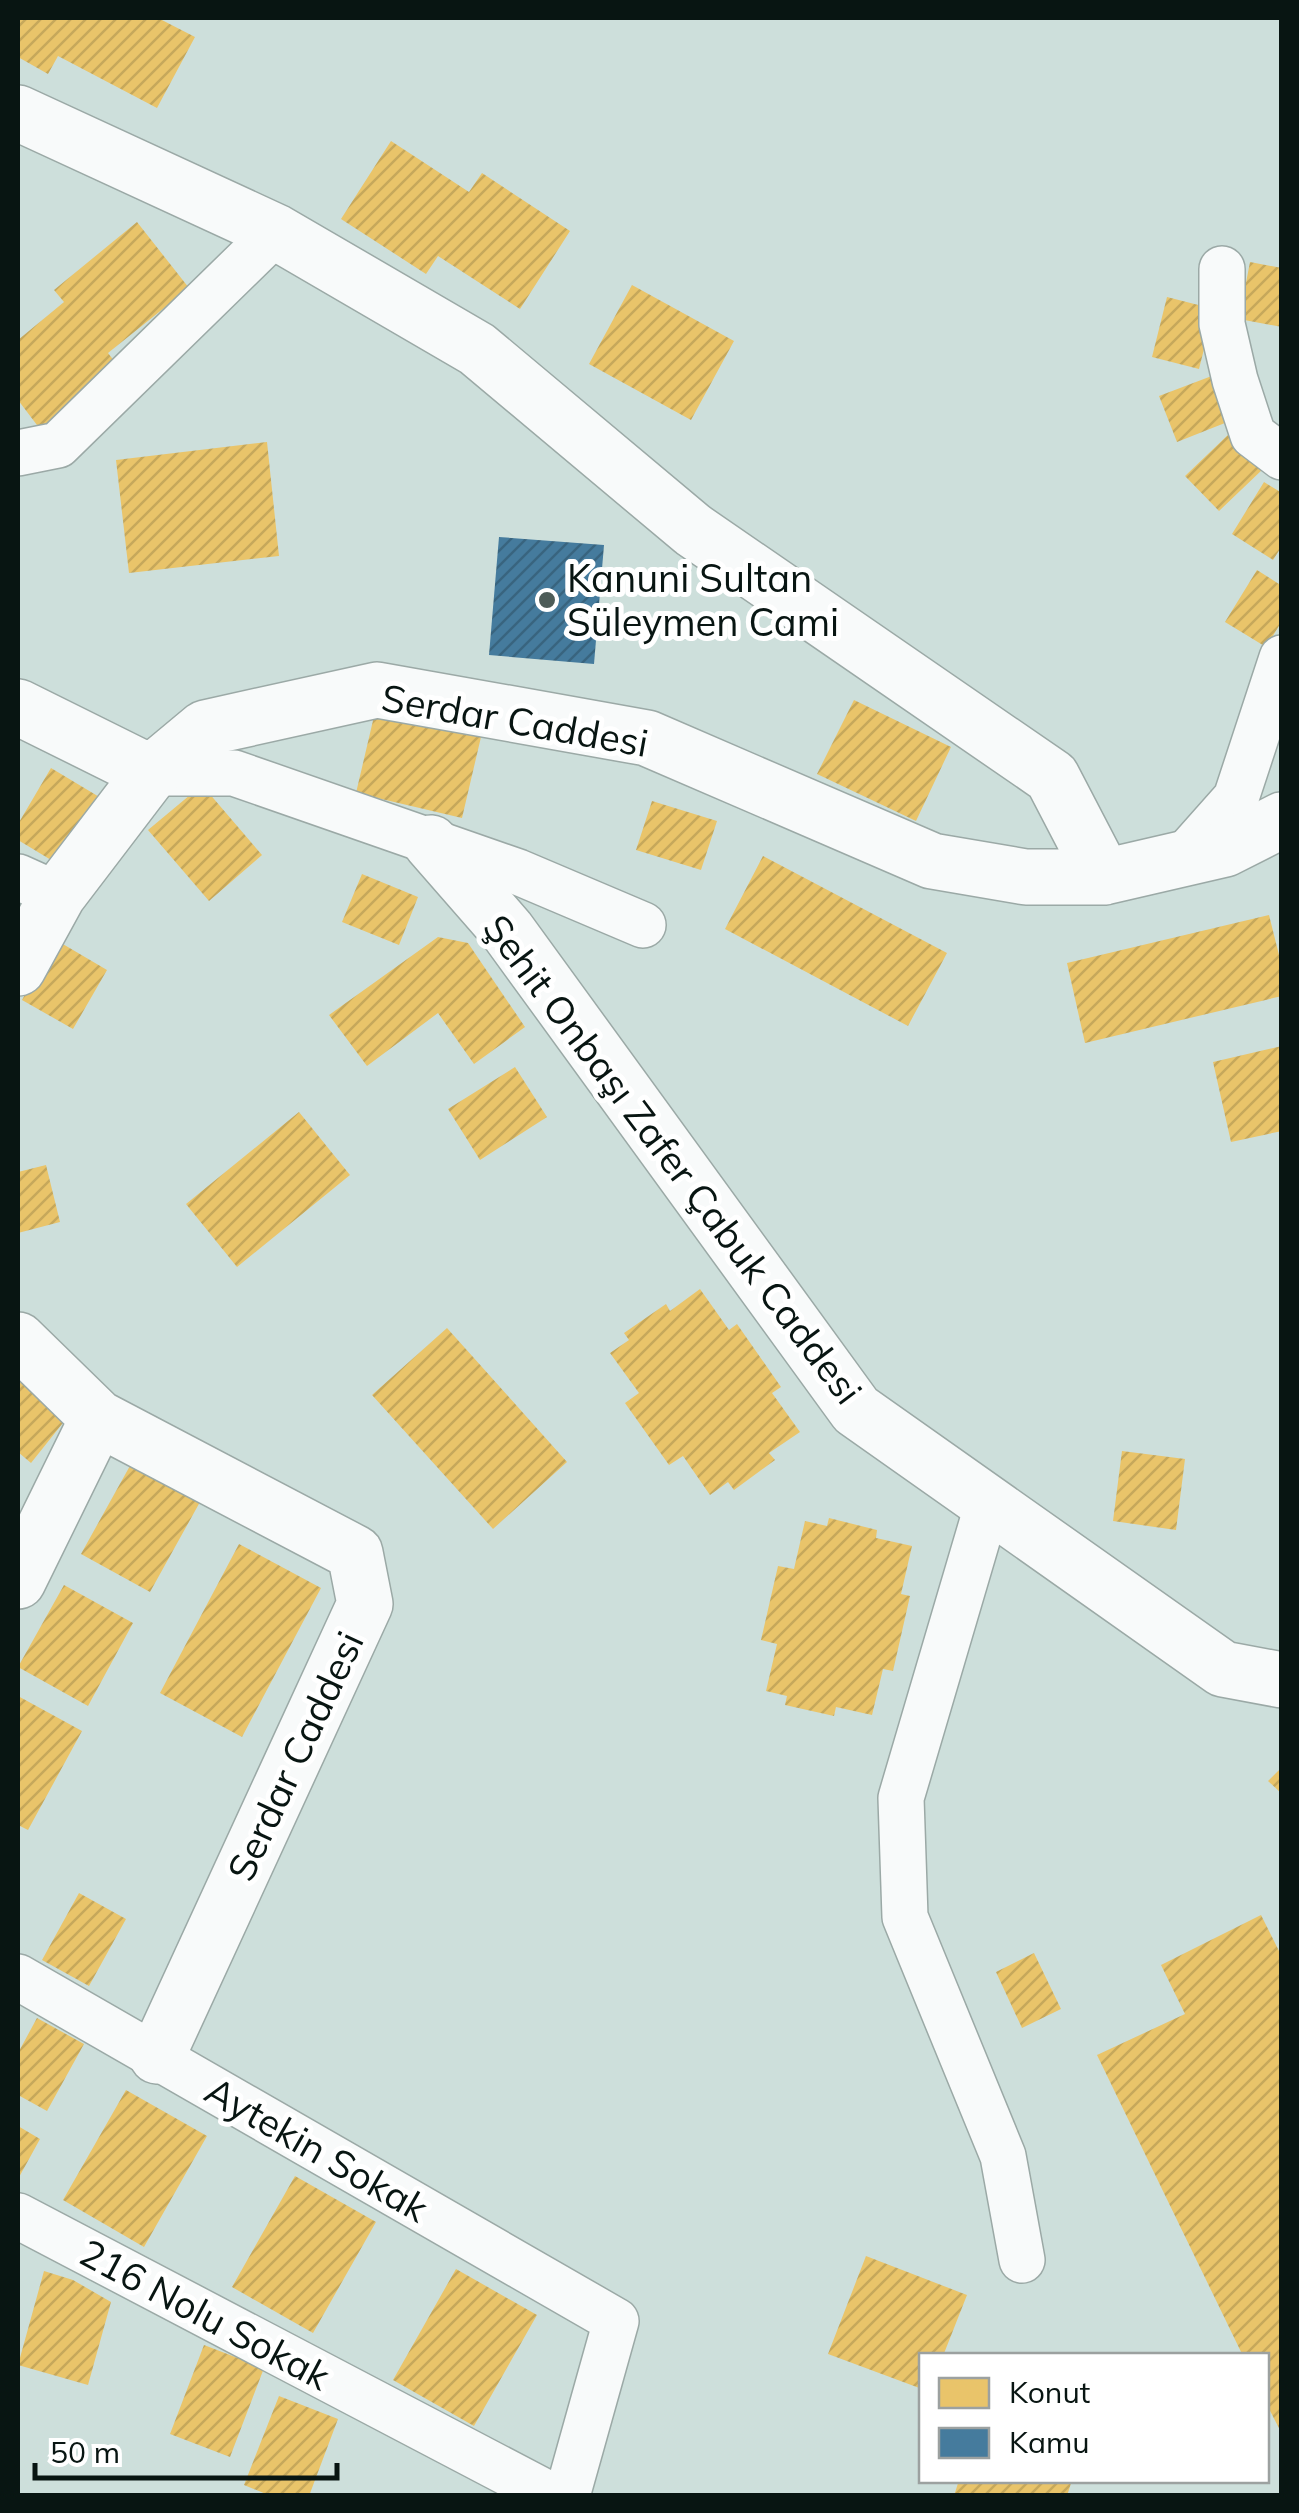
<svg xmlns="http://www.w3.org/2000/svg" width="1299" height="2513" viewBox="0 0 1299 2513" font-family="Mulish,sans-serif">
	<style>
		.homes { fill: url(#homes-hatch) }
		.public { fill: url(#public-hatch) }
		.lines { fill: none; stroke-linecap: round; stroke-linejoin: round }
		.minor-casing { stroke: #9ba9a6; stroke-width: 48 }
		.tertiary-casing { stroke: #9ba9a6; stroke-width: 58 }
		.minor { stroke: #f8fafa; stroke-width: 45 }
		.tertiary { stroke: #f8fafa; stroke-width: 55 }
		.poi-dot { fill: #4d5c58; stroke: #fff; stroke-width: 4 }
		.labels { text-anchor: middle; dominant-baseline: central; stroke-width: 10; stroke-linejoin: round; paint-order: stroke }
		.poi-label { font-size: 38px; fill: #081512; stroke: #fff; text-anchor: start }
		.street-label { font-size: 38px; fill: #081512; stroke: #fff }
	</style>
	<defs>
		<pattern id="homes-hatch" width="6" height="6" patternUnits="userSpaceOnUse" patternTransform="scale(2.5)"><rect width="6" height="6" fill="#e9c46a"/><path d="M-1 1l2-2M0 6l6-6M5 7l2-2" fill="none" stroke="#c6a85b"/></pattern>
		<pattern id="public-hatch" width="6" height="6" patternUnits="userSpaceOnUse" patternTransform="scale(2.5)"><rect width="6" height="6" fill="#457b9d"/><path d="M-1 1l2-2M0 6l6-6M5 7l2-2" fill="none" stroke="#38647f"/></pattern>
	</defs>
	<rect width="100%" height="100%" fill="#cddfdb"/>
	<path class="homes" d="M18 18H158L195 37 157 108 58 56 48 74 18 57Z
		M391 141 469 192 482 173 570 231 520 309 438 256 426 274 341 219Z
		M137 222 189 288 108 353 118 366 40 429 18 400V340L64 302 54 290Z
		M1250 262 1282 268V327L1239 319Z
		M632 285 734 341 691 420 589 364Z
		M1167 297 1214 309 1199 369 1152 357Z
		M1217 374 1235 419 1177 442 1159 396Z
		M1230 433 1263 469 1219 511 1185 476Z
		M267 442 279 556 129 573 116 460Z
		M1264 482 1282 493V546L1273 560 1232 534Z
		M1257 570 1282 586V621L1266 647 1225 622Z
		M854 700 951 747 916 821 817 774Z
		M375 712 481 737 462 818 356 793Z
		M51 768 101 798 61 866 18 840V824Z
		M202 785 262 855 209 901 148 830Z
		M652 801 717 821 701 870 636 850Z
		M763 856 947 953 908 1026 725 929Z
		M362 874 418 897 399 945 342 922Z
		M1269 915 1282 967V996L1085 1043 1067 963Z
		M438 937 468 943 525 1027 474 1064 438 1013 367 1066 329 1015Z
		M56 940 107 970 73 1029 22 1000Z
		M1282 1046V1131L1231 1142 1213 1062Z
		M515 1067 547 1117 480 1160 448 1109Z
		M299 1112 350 1175 237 1267 186 1204Z
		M46 1165 60 1222 18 1233V1172Z
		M700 1289 729 1330 737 1324 781 1387 772 1393 800 1432 769 1453 775 1460 734 1490 728 1482 710 1495 683 1456 669 1465 625 1403 639 1393 610 1353 629 1340 624 1333 666 1304 670 1311Z
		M447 1328 567 1462 493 1529 372 1395Z
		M28 1372 74 1409 31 1463 18 1452V1386Z
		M1122 1451 1185 1459 1176 1530 1113 1521Z
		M136 1455 205 1493 150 1592 81 1554Z
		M829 1518 877 1530 876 1538 912 1546 901 1594 910 1596 893 1671 883 1669 872 1715 836 1707 834 1716 785 1705 787 1696 766 1691 777 1644 761 1640 778 1566 794 1569 805 1521 827 1526Z
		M239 1544 321 1588 242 1737 160 1693Z
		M64 1585 133 1623 88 1706 18 1667Z
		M18 1696 82 1731 28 1830 18 1825Z
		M1282 1767V1794L1268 1781Z
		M79 1893 126 1919 89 1986 42 1960Z
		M1261 1915 1282 1957V2434L1266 2403V2356H1243L1097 2055 1185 2014 1161 1965Z
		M1034 1953 1061 2009 1022 2028 996 1972Z
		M37 2018 84 2044 47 2111 18 2095V2053Z
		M126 2090 207 2136 144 2247 63 2200Z
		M18 2126 40 2139 18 2179Z
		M295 2176 376 2222 313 2333 232 2287Z
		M866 2256 967 2295 943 2356H922V2389L828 2354Z
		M456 2269 537 2315 474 2426 393 2380Z
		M44 2271 73 2280 111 2302 88 2385 18 2365Z
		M204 2345 264 2368 230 2457 170 2434Z
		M279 2396 338 2419 309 2496H271L244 2485Z
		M959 2480H1072L1067 2496H954Z"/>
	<path class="public" d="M499 537 604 545 594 664 489 655Z"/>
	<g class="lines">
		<g class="minor-casing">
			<path id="minor" d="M1222 269V324L1235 380 1253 435 1282 457
				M18 453 58 445 276 232
				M151 773H234L518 872 643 925
				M1181 860 1236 798 1282 658
				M18 877 58 895
				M988 1503 901 1798 905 1917 1003 2156 1022 2260
				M18 1977 616 2321 567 2496
				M18 2216 552 2496"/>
		</g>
		<g class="tertiary-casing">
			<path id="tertiary" d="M18 113 276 232 477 349 693 530 1052 777 1104 877
				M18 707 151 773
				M431 843 507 930 856 1410 1223 1669 1282 1680
				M18 968 58 895 151 773 205 728 377 690 647 738 932 861 1026 877H1104L1225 849 1282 820
				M18 1340 98 1418 18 1581
				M98 1418 355 1553 365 1604 157 2056"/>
		</g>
		<use href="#minor" class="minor"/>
		<use href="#tertiary" class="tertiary"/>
	</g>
	<circle class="poi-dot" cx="547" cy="600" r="10"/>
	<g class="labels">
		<g class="poi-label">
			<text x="567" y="578">Kanuni Sultan<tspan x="567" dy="44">Süleymen Cami</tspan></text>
		</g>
		<g class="street-label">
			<text transform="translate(515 720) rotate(10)">Serdar Caddesi</text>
			<text transform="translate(673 1159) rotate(53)">Şehit Onbaşı Zafer Çabuk Caddesi</text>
			<text transform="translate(295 1756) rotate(-65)">Serdar Caddesi</text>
			<text transform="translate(317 2149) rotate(30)">Aytekin Sokak</text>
			<text transform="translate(205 2314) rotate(28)">216 Nolu Sokak</text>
		</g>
	</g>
	<rect width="1299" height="2513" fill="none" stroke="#081512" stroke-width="40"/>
	<rect x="919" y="2353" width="350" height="130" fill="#ffffff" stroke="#9ca1a0" stroke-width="2.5"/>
	<rect x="939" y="2378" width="50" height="30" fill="#e9c46a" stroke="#9ca1a0" stroke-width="2.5"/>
	<text x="1009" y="2403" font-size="30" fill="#081512">Konut</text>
	<rect x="939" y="2428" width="50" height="30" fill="#457b9d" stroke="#9ca1a0" stroke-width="2.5"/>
	<text x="1009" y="2453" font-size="30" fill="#081512">Kamu</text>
	<path d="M35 2463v15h302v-15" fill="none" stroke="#081512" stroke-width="5"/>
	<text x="50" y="2463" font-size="30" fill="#081512" stroke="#ffffff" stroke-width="8" paint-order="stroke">50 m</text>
</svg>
